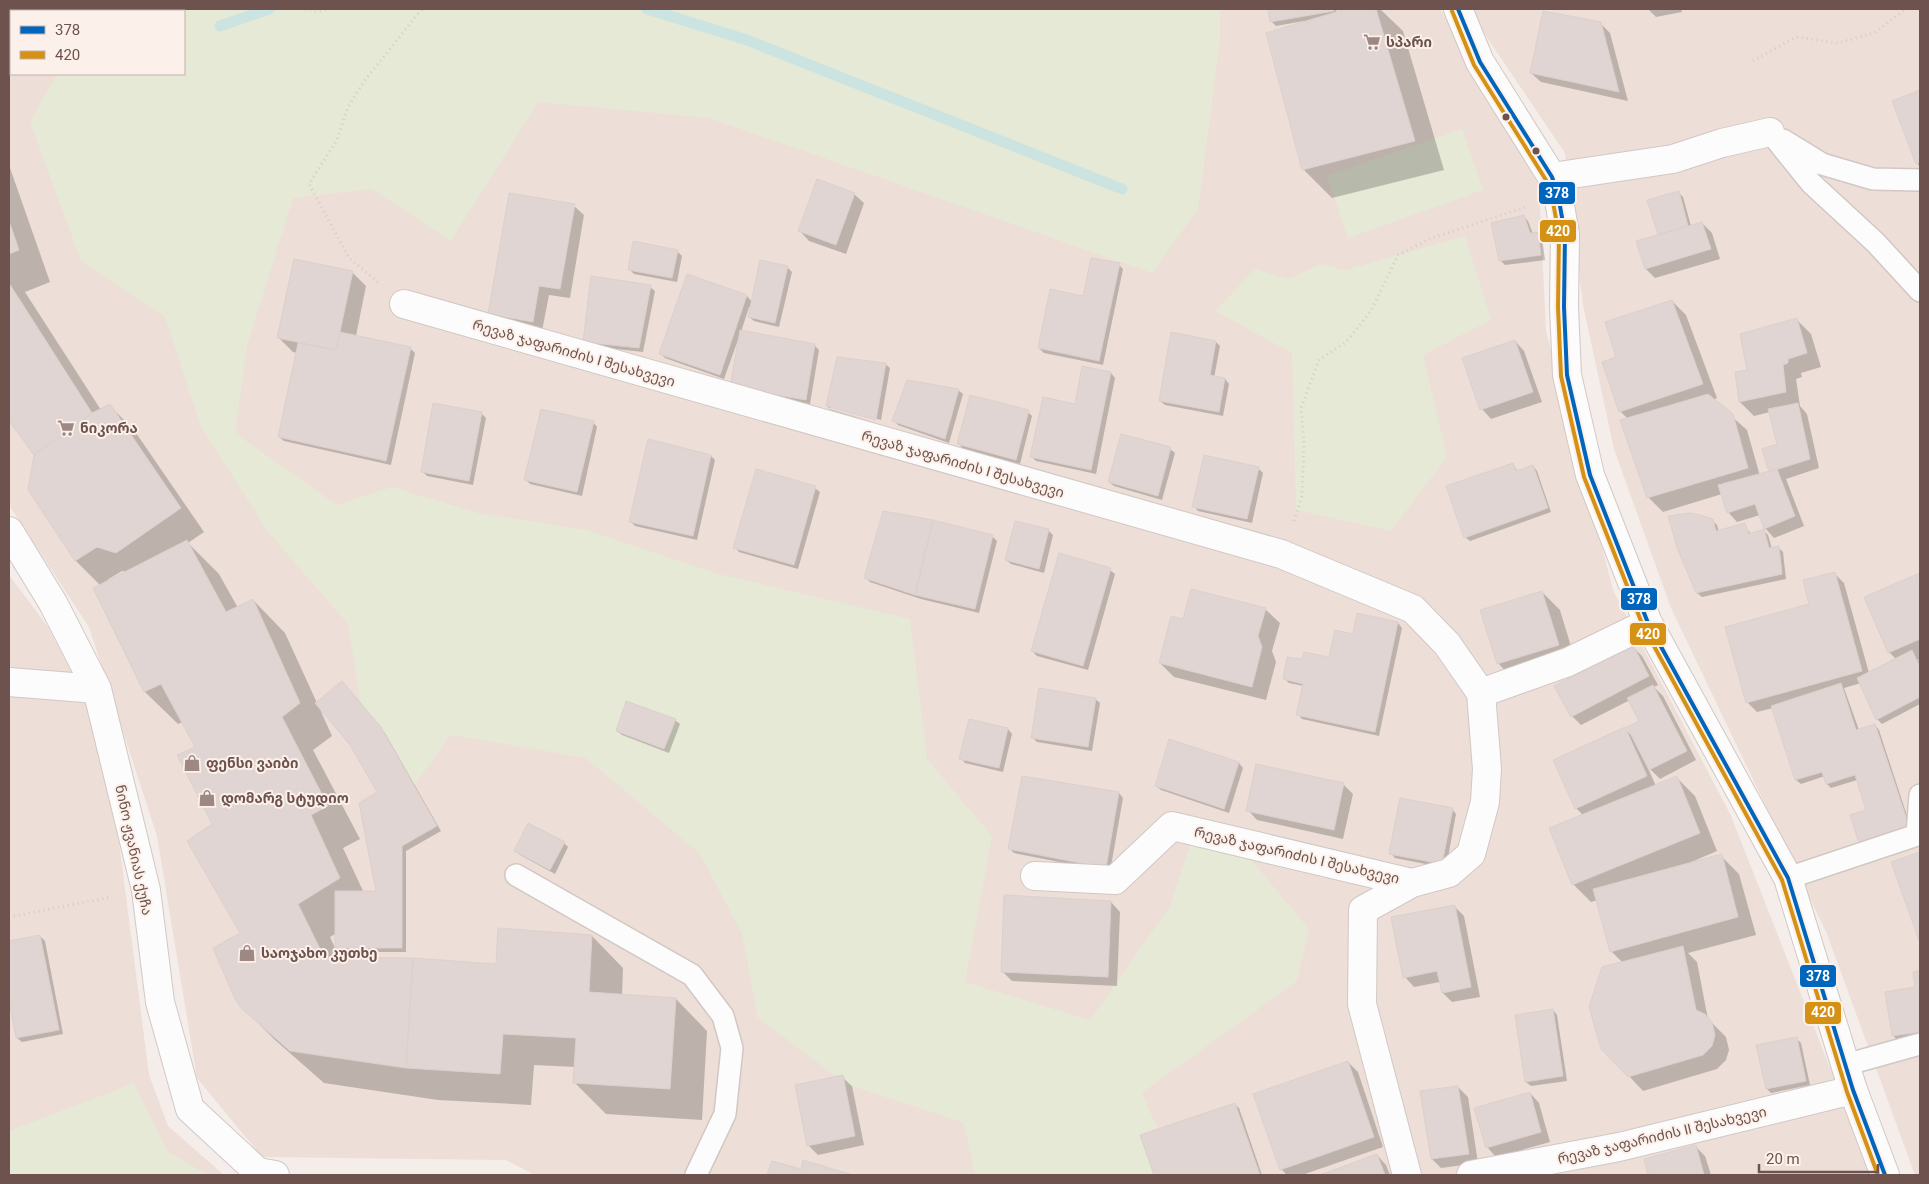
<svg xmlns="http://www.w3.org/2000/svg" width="1929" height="1184" viewBox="0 0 1929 1184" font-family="Roboto,'Noto Sans Georgian',sans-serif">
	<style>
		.residential { fill: #edded7; fill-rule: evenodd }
		.green { fill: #e5e9d5 }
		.shadow { fill: #0003; fill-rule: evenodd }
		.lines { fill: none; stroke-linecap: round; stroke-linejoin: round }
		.stream { stroke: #cce4e1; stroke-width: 11 }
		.building { fill: #e0d5d2; stroke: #dcd0cc }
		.service-casing { stroke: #d1c8c4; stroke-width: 24 }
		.minor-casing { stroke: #d1c8c4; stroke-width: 30 }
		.tertiary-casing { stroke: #d1c8c4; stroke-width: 30 }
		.path { stroke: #d5ccca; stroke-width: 3; stroke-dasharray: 1 4; stroke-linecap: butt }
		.service { stroke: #fdfcfc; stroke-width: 21 }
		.minor { stroke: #fdfcfc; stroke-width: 28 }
		.tertiary { stroke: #fdfcfc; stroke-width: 28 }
		.bus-1-casing { stroke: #fcf1ea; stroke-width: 8 }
		.bus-2-casing { stroke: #fcf1ea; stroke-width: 8 }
		.bus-1 { stroke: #0065bd; stroke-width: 4 }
		.bus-2 { stroke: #d59113; stroke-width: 4 }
		.bus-dot { fill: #6e524d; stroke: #fcf1ea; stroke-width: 2 }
		.labels { text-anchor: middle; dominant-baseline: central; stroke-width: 4; stroke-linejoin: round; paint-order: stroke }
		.poi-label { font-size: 14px; font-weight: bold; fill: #6e524d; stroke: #fcf1ea; text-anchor: start }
		.street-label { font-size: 14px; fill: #6e524d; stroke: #fcf1ea }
		.line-badge { stroke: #fcf1ea; stroke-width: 2 }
		.badge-label { font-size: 14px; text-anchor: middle; font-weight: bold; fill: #fff }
	</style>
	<rect width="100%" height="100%" fill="#f4ede9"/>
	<path class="residential" d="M9 9H1440L1539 185 1546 331 1613 590 1731 816 1872 1175H535L506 1160 262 1157 197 1078 157 836 89 627 9 505ZM11 11H184V74H11Z
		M1473 9H1920V1175H1915L1827 934 1671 608 1614 449 1583 305 1565 153 1484 33Z
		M9 575 48 627 87 701 112 788 149 1075 168 1126 224 1175H9Z"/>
	<path class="green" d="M88 9H1220V41L1198 209 1152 273 709 118 538 102 451 241 372 189 293 198 247 346 235 433 337 505 392 487 478 513 587 530 719 574 910 619 927 759 992 836 965 982 1090 1020 1170 906 1192 838 1247 855 1309 929 1297 981 1142 1093 1178 1175H975L964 1123 846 1084 758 1018 742 934 700 854 586 758 451 735 393 814 369 756 348 624 269 533 201 427 165 317 81 261 30 122 57 74H184V11H87Z
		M1462 129 1483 190 1348 238 1327 176Z
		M1465 236 1491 320 1423 355 1447 457 1391 531 1296 510 1292 353 1215 311 1255 269 1288 279 1321 264 1345 270Z
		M134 1083 168 1152 208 1175H9V1131Z"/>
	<path class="shadow" d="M9 9H37L39 11H11V28L9 29Z
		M1269 9H1336L1337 13 1350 9H1380L1403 31 1444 170 1332 198 1303 169 1304 21 1276 26 1271 21Z
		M1648 9H1681L1682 12 1656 17Z
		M1600 23 1610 33 1628 101 1541 82 1531 73Z
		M1920 91V167L1917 163 1893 102Z
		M9 165 50 282 25 292 101 410 110 406 134 430 204 532 188 543 219 574 238 608 253 600 285 633 317 703 347 687 385 733 441 831 406 851V952H341L337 948V933L330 937 340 959 497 965 592 936 623 968 622 996 676 999 707 1031 702 1120 606 1114 574 1082 575 1067 534 1065 531 1105 438 1100 324 1083 275 1040 242 1007V933L213 825 197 747 183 722 178 724 145 692 101 586 76 561 29 490 35 455 9 418ZM122 571 127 572 108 582 107 580ZM319 707 351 745 378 792V893H364L343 848 360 839 313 750 332 736Z
		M1678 192 1683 197 1691 226 1702 223 1712 233 1720 259 1655 278 1646 269Z
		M854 194 864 203 846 254 809 241 800 231Z
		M574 206 584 215 570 298 549 295 542 331 499 323 489 314Z
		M1524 217 1528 221 1533 234H1538L1542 238 1545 260 1505 265 1500 260Z
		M677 251 682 256 677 282 634 274 629 269Z
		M1119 265 1123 269 1103 365 1044 353 1039 348 1084 297Z
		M787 267 792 272 779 327 754 321 749 317 751 307H749L741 332 814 345 819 350 810 404 736 391 740 338 739 337 724 379 665 358 661 354 688 276 747 296 752 302Z
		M352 272 366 286 356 336 410 348 415 353 391 465 284 441 279 437 297 353 293 352 279 338Z
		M650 287 655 291 643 352 589 346 584 341Z
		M1672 301 1686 315 1717 398 1713 400 1747 430 1760 476 1771 473 1778 444 1770 412 1754 416 1740 402 1748 370 1797 320 1811 334 1821 367 1801 373 1802 377 1796 379 1800 406 1807 414 1819 468 1786 479 1804 526 1774 538 1765 528 1760 515 1737 522 1728 512 1722 494 1663 512 1648 497 1628 419 1620 411 1618 357Z
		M1515 341 1524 351 1542 402 1491 419 1482 409Z
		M1216 342 1220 346 1214 378 1225 379 1229 384 1223 416 1165 405 1160 401Z
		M885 364 890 368 881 420 830 406V409L880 424 831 410 827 406Z
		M1083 368 1111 373 1115 378 1096 474 1036 461 1031 456 1076 405Z
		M958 390 963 394 949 443 898 425 894 420Z
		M1028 412 1032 416 1020 464 963 449 959 444Z
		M481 413 486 418 473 485 427 476 422 471Z
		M593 422 597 427 582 496 530 484 526 480Z
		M1170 449 1175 453 1162 500 1114 486 1109 482Z
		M711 456 715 460 697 540 635 526 630 521Z
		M1513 464 1518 472 1533 466 1537 471 1551 512 1470 541 1465 537Z
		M1258 468 1263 473 1252 523 1198 511 1194 506Z
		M815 488 820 492 798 569 739 552 735 547Z
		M1712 520 1717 525 1719 532 1744 525 1751 534 1763 530 1768 535 1772 549 1779 548 1783 552 1786 579 1702 597 1697 593 1679 550Z
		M1048 530 1053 535 1044 573 1011 564 1006 560Z
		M992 536 997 541 979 613 921 599 870 582 866 578Z
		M1110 570 1115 574 1088 670 1037 656 1032 651Z
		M1834 573 1844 583 1869 673 1896 659 1889 652 1865 597 1920 574V659L1918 660 1920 664V704L1882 724 1877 719 1861 683 1844 688 1859 730 1875 725 1879 730 1913 834 1868 811 1857 780 1831 788 1827 784 1825 776 1801 784 1796 780 1773 708 1757 712 1747 702 1811 605Z
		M1542 592 1560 610 1576 663 1516 682 1498 663Z
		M1265 609 1280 623 1272 651 1276 662 1266 700 1174 677 1160 663Z
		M1398 623 1402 628 1379 736 1302 719 1298 714 1304 686 1289 683 1284 678 1303 661 1330 659 1354 635Z
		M1632 646 1642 656 1658 685 1654 687 1663 696 1696 760 1660 779 1647 766 1656 786 1677 778 1695 796 1717 851 1689 863V864L1721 856 1739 874 1756 935 1688 953 1697 962 1708 1019 1726 1037 1729 1050 1726 1060 1717 1069 1643 1091 1629 1076 1623 963 1611 951 1598 900 1591 902 1573 884 1583 815 1576 808 1625 729 1633 737 1641 722 1630 700 1581 725 1572 716Z
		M1095 699 1100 703 1092 751 1037 742 1033 738Z
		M675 720 680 724 669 753 622 735 617 731Z
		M1008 729 1012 734 1003 772 965 763 961 758Z
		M1170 741 1239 763 1243 768 1229 813 1161 790 1156 786Z
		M1023 777 1119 793 1123 798 1110 872 1014 853 1009 848Z
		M1343 784 1353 794 1343 839 1257 820 1248 810Z
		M1452 809 1456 814 1446 868 1395 858 1391 853Z
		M564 843 568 847 555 874 520 855 515 851Z
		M1920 853V940L1892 863Z
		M1111 902 1120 912 1117 986 1012 981 1002 971Z
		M1454 906 1464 916 1480 997 1452 1002 1443 993 1440 982 1414 987 1405 977Z
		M40 936 45 941 63 1034 22 1042 17 1038 9 994V942Z
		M1920 972V1036L1897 1040 1893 1035 1917 988 1914 973Z
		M1553 1010 1557 1015 1567 1081 1531 1086 1526 1082Z
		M1796 1038 1801 1043 1810 1085 1771 1093 1767 1089Z
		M1348 1062 1358 1072 1383 1147 1302 1175H1287L1281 1169Z
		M842 1077 852 1086 864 1145 818 1155 808 1145Z
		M1458 1087 1468 1097 1478 1163 1441 1168 1432 1159Z
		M1530 1093 1539 1103 1550 1142 1496 1157 1487 1147Z
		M1234 1104 1239 1108 1262 1175H1155L1142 1136Z
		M1695 1146 1705 1156 1711 1175H1650L1645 1160Z
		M1377 1155 1386 1165 1390 1175H1323Z
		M773 1162 802 1171 804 1162 848 1175H769Z"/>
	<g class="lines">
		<path class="stream" d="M647 9 747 40 1122 189
			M220 26 269 9"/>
	</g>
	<path class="building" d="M1268 9H1333L1334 11 1270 22Z
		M1346 9H1376L1415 141 1302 170 1266 33Z
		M1543 11 1601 22 1619 92 1530 73Z
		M1920 90V162L1916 164 1892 101Z
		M817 179 855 193 836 245 798 231Z
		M1679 191 1688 226 1658 235 1647 200Z
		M509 193 575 204 560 289 539 286 533 322 488 314Z
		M1524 215 1530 233 1538 232 1541 255 1499 261 1491 223Z
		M9 221 19 250 9 254Z
		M1702 222 1711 249 1645 269 1636 241Z
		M633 241 678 250 672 278 628 270Z
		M1091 258 1120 263 1099 361 1038 348 1050 289 1083 296Z
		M294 259 353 271 336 350 277 338Z
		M760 260 788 266 775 323 748 317Z
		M687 274 747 295 720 375 659 354Z
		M591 276 651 285 639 348 583 342Z
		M9 283 92 413 34 455 9 421Z
		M1672 300 1703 384 1619 412 1602 362 1616 357 1605 322Z
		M1797 318 1807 353 1788 359V363L1783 365 1786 392 1739 402 1735 372 1747 370 1740 334Z
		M740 330 815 344 806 400 730 387Z
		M340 332 411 347 386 461 278 437 298 343 336 350Z
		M1171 332 1216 341 1210 375 1225 378 1219 412 1159 401Z
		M1515 340 1533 392 1480 410 1462 358Z
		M837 357 886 363 876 420 826 406Z
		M1082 366 1111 372 1091 470 1030 457 1043 397 1075 404Z
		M907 380 959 389 945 439 892 421Z
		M1708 394 1733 414 1748 468 1647 498 1620 420Z
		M970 395 1029 410 1016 460 957 444Z
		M433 403 482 412 469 481 421 472Z
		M1798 403 1810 459 1769 472 1762 449 1777 444 1768 409Z
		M110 404 181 508 116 553 97 547 75 561 28 490 34 455 92 413Z
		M541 409 594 421 577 492 524 480Z
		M1121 434 1171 447 1158 496 1108 482Z
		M648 439 711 455 693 536 629 522Z
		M1204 455 1259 467 1247 519 1192 507Z
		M1513 463 1516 471 1533 465 1548 508 1464 538 1446 486Z
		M756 469 816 486 794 565 733 548Z
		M1777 469 1795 516 1764 529 1755 504 1727 513 1718 485Z
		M883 511 933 520 915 595 864 578Z
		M1690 513 1700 515 1713 519 1716 531 1745 523 1749 534 1764 529 1769 548 1779 546 1782 574 1696 593 1678 550 1668 516Z
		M933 520 993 535 975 609 915 595Z
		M1015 521 1049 529 1039 569 1005 560Z
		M187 540 226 612 253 599 300 703 282 717 328 806 311 815 340 878 298 904 324 957 413 958 406 1068 290 1051 241 1008 234 997 213 948 240 933 187 841 212 824 177 755 195 747 161 684 144 692 93 588Z
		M1059 553 1111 568 1083 666 1031 651Z
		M1835 572 1862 671 1746 703 1725 627 1809 604 1803 580Z
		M1920 573V639L1888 653 1864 597Z
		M1191 589 1266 608 1258 636 1262 647 1252 687 1159 663 1171 616 1183 619Z
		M1542 591 1559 645 1497 664 1480 610Z
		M1357 613 1398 622 1375 732 1296 715 1303 684 1283 679 1287 657 1302 659 1304 652 1329 657 1335 630 1353 634Z
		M1633 645 1649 676 1571 717 1554 686Z
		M1912 650 1920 667V697L1876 720 1857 678Z
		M342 681 381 727 437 826 402 846V948H335V891H376L359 803 377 792 350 745 315 703Z
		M1841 683 1856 730 1875 724 1910 829 1860 846 1850 815 1866 810 1855 775 1826 784 1822 772 1795 780 1771 706Z
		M1653 685 1687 751 1649 770 1627 727 1639 721 1627 698Z
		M1039 688 1096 698 1088 747 1031 738Z
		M626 701 676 719 664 749 616 731Z
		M969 719 1008 728 999 768 959 759Z
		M1625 727 1647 776 1575 809 1553 760Z
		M1169 739 1239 762 1224 809 1155 786Z
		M1256 764 1344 783 1334 830 1246 811Z
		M1022 776 1119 792 1106 868 1008 849Z
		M1677 776 1700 833 1572 885 1549 828Z
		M1400 798 1453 808 1442 864 1389 854Z
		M528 823 565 842 550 870 514 851Z
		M1920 852V943L1891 862Z
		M1722 854 1738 917 1610 952 1593 889Z
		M1004 895 1111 901 1108 977 1001 972Z
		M1455 905 1471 987 1442 993 1437 971 1403 978 1391 917Z
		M498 928 592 935 589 992 676 998 670 1089 573 1083 576 1038 503 1034 500 1074 406 1068 413 958 496 964Z
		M40 935 59 1030 16 1038 9 1001V941Z
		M1683 946 1696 1010 1705 1014 1712 1022 1715 1035 1712 1046 1703 1055 1628 1077 1601 1049 1589 1007 1602 967Z
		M1920 970V1032L1892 1036 1885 992 1915 987 1913 972Z
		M1553 1009 1563 1076 1525 1082 1515 1015Z
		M1797 1037 1806 1081 1766 1089 1756 1045Z
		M1348 1061 1374 1137 1280 1170 1253 1094Z
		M843 1075 855 1136 807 1146 795 1085Z
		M1458 1086 1469 1154 1431 1159 1420 1091Z
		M1530 1092 1541 1132 1486 1148 1474 1108Z
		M1235 1103 1260 1175H1154L1140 1135Z
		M1696 1145 1704 1175H1648L1644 1159Z
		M1377 1154 1385 1175H1320Z
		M803 1160 853 1175H767L772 1161 801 1169Z"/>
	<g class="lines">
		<g class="service-casing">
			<path id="service" d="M1770 132 1811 183 1876 243 1920 291
				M1783 140 1822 164 1873 179 1920 180
				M516 875 692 975 723 1016 732 1048 725 1114 696 1175
				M1788 878 1917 835 1920 795
				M1845 1065 1920 1044"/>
		</g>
		<g class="minor-casing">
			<path id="minor" d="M1552 177 1673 159 1722 143 1770 132
				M404 304 1281 554 1413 609 1447 644 1481 693 1487 769 1485 802 1471 854 1449 873 1412 883 1172 826 1115 880 1035 876
				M9 531 53 603 97 689 146 890 160 1002 190 1109 258 1172 275 1175
				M9 682 97 689
				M1481 693 1568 662 1648 623
				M1407 1175 1362 1004 1363 910 1412 883
				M1471 1175 1619 1147 1853 1090"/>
		</g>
		<g class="tertiary-casing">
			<path id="tertiary" d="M1458 9 1480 62 1552 177 1558 195 1565 234 1564 307 1567 375 1590 475 1648 623 1788 878 1853 1090 1885 1175"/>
		</g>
		<path class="path" d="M305 9 316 11 331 9
			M1753 61 1796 37 1838 43 1874 33 1906 9
			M378 282 349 258 309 184 337 140 348 107 365 80 422 9
			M1294 521 1302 496 1304 443 1301 408 1319 360 1346 342 1371 311 1398 255 1432 238 1526 207
			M9 917 111 897"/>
		<use href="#service" class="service"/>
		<use href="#minor" class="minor"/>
		<use href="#tertiary" class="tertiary"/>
		<g class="bus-1-casing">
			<path id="bus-1" d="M1458 9 1480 62 1552 177 1558 195 1565 234 1564 307 1567 375 1590 475 1648 623 1788 878 1853 1090 1885 1175"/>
		</g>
		<g class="bus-2-casing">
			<path id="bus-2" d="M1452 11 1474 65 1546 180 1552 197 1559 235 1558 307 1561 376 1584 477 1643 626 1782 880 1847 1092 1878 1175"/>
		</g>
		<use href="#bus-1" class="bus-1"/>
		<use href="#bus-2" class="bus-2"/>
	</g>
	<defs>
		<g id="supermarket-bare" transform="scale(1.35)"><path d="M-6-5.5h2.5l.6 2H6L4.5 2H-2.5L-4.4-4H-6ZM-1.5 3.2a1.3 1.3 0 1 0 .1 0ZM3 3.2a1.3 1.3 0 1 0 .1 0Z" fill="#9d8884" stroke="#fcf1ea" stroke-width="2.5" paint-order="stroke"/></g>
		<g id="shop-bare" transform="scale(1.35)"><path d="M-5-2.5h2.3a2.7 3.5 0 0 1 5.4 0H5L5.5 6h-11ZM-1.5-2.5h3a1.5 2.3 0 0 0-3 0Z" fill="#9d8884" stroke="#fcf1ea" stroke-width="2.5" paint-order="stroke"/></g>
	</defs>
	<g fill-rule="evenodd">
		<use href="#supermarket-bare" x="1372" y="42"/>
		<use href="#supermarket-bare" x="66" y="428"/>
		<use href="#shop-bare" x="192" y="763"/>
		<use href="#shop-bare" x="207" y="798"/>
		<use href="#shop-bare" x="247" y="953"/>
	</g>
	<g class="bus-dot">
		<circle cx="1506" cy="117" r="4.5"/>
		<circle cx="1536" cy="151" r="4.5"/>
	</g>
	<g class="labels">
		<g class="poi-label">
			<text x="1386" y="42">სპარი</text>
			<text x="80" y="428">ნიკორა</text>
			<text x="206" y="763">ფენსი ვაიბი</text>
			<text x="221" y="798">დომარგ სტუდიო</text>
			<text x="261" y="953">საოჯახო კუთხე</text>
		</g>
		<g class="street-label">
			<text transform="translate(574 353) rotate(16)">რევაზ ჯაფარიძის I შესახვევი</text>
			<text transform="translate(963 464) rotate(16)">რევაზ ჯაფარიძის I შესახვევი</text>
			<text transform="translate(134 850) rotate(78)">ნინო ჟვანიას ქუჩა</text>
			<text transform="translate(1297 855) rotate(13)">რევაზ ჯაფარიძის I შესახვევი</text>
			<text transform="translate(1662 1135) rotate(-13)">რევაზ ჯაფარიძის II შესახვევი</text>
		</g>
	</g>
	<g class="line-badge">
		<rect x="1538" y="181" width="38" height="24" rx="5" fill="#0065bd"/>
		<rect x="1539" y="219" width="38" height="24" rx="5" fill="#d59113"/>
		<rect x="1620" y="587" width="38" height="24" rx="5" fill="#0065bd"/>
		<rect x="1629" y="622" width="38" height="24" rx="5" fill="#d59113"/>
		<rect x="1799" y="964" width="38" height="24" rx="5" fill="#0065bd"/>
		<rect x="1804" y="1001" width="38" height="24" rx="5" fill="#d59113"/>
	</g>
	<g class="badge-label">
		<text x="1557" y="198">378</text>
		<text x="1558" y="236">420</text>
		<text x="1639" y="604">378</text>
		<text x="1648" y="639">420</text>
		<text x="1818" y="981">378</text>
		<text x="1823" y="1017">420</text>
	</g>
	<rect width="1929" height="1184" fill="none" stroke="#6e524d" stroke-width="20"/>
	<rect x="10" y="10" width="175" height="65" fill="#fcf1ea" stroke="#c3b1ab"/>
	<rect x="20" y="26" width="25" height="8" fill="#0065bd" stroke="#c3b1ab"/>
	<text x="55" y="35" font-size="15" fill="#6e524d">378</text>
	<rect x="20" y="51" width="25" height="8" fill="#d59113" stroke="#c3b1ab"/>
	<text x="55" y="60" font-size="15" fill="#6e524d">420</text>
	<path d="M1759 1164v8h119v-8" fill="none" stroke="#6e524d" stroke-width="2.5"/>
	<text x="1766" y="1164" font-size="15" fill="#6e524d" stroke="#fcf1ea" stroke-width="4" paint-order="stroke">20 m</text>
</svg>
